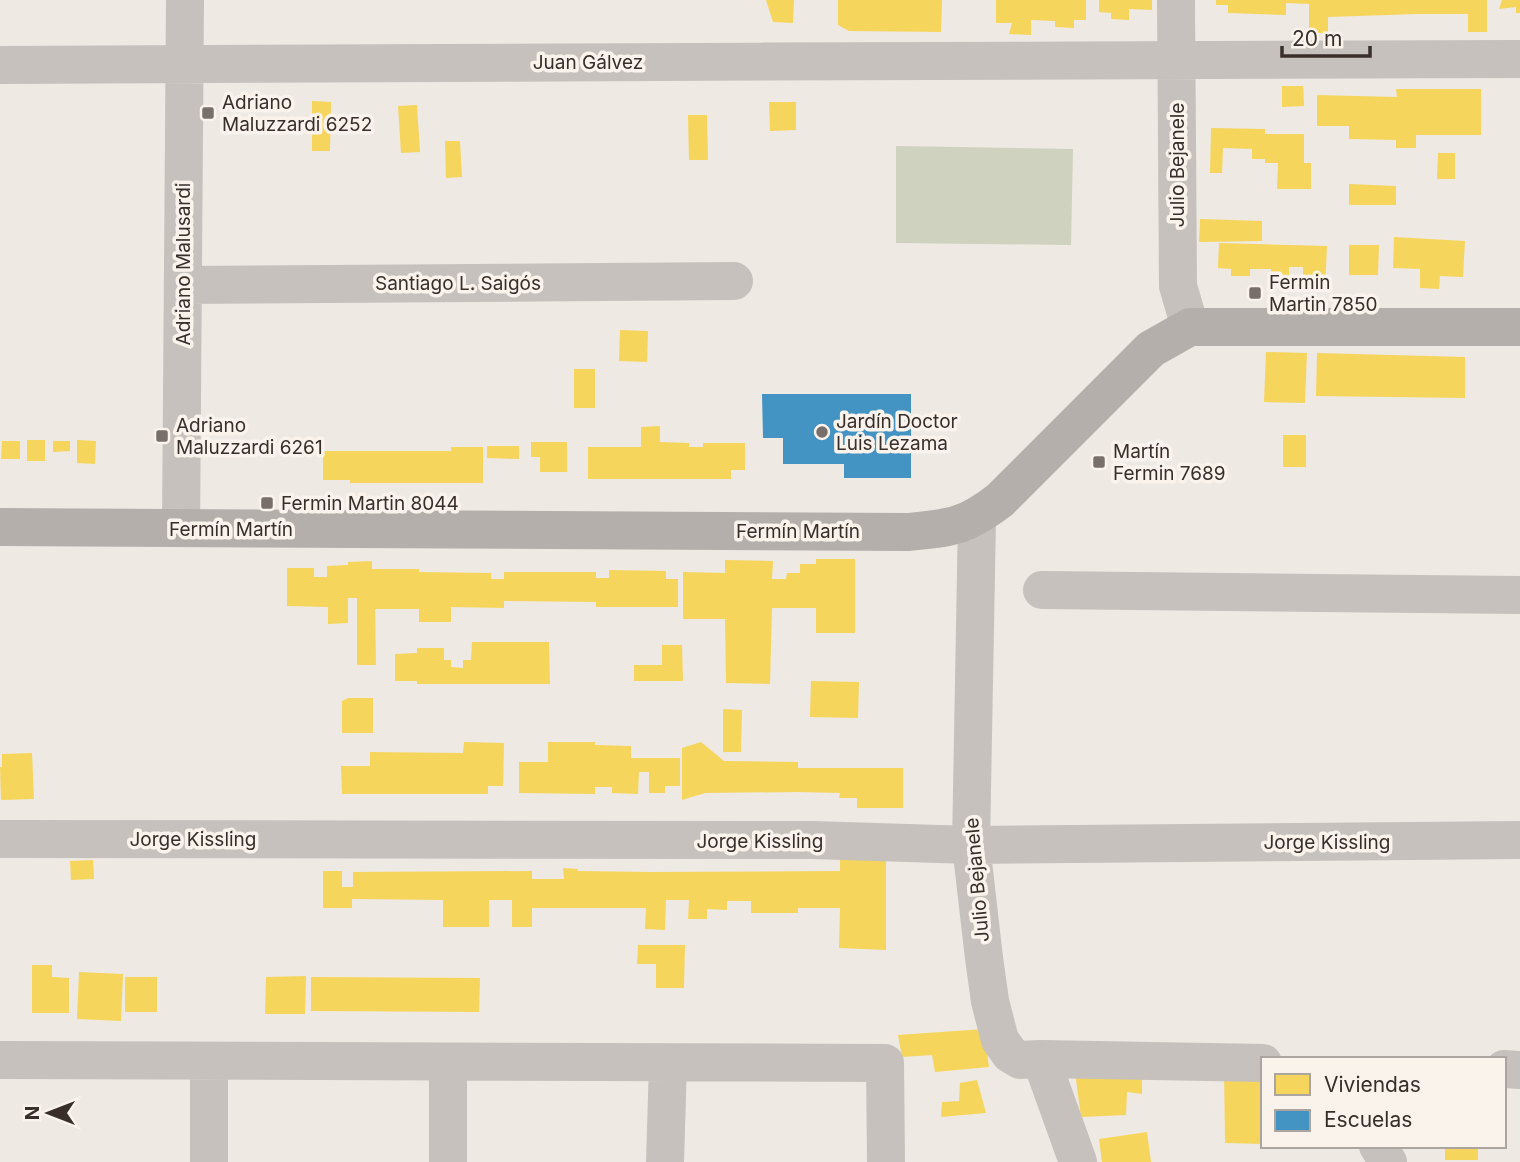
<svg xmlns="http://www.w3.org/2000/svg" width="1520" height="1162" viewBox="0 0 1520 1162" font-family="Inter,sans-serif">
	<style>
		.green { fill: #cfd2be }
		.homes { fill: #f6d55c }
		.schools { fill: #4393c3 }
		.lines { fill: none; stroke-linecap: round; stroke-linejoin: round }
		.minor { stroke: #c6c1bc; stroke-width: 38 }
		.major { stroke: #b5afab; stroke-width: 38 }
		.poi-dot { fill: #786f6b; stroke: #f9f3ec; stroke-width: 2.5 }
		.labels { text-anchor: middle; dominant-baseline: central; stroke-width: 7; stroke-linejoin: round; paint-order: stroke }
		.street-label { font-size: 19px; fill: #382e2a; stroke: #f9f3ec }
		.poi-label { font-size: 19px; fill: #382e2a; stroke: #f9f3ec; text-anchor: start }
	</style>
	<rect width="100%" height="100%" fill="#eee9e3"/>
	<path class="green" d="M896 146 1073 149 1071 245 896 243Z"/>
	<path class="homes" d="M766 0H794L793 23 773 22Z
		M838 0H942L941 32 849 31 838 25Z
		M996 0H1086V20H1074V28L1055 27V21L1031 20V35L1009 34 1012 23H996Z
		M1099 0H1152V10L1129 9V20L1111 19V13L1099 12Z
		M1216 0H1487V32H1468V14H1417L1328 17V33H1309V4L1286 3V15L1228 13V5H1216Z
		M1502 0H1520V13H1516V7L1499 9Z
		M1282 86H1303L1304 106 1282 107Z
		M1396 89H1481V135H1416V148H1396V140L1349 139V126H1317V95L1397 97Z
		M312 101 331 102 330 151H312Z
		M769 102H796V130L770 131Z
		M417 105 420 152 401 153 398 106Z
		M688 115H707L708 160H689Z
		M1211 128 1265 129V134H1304V163H1311V189H1277L1278 163H1265V159H1252V149L1223 148 1222 173H1210Z
		M445 141H460L462 177 446 178Z
		M1438 153H1455V179H1437Z
		M1349 184 1396 186V205H1349Z
		M1200 219 1262 221V241L1199 242Z
		M1394 237 1465 241 1463 277 1440 276 1439 289 1420 288V269L1393 268Z
		M1219 243 1327 246 1325 289H1307L1311 275H1303V267H1289V276L1271 275V269H1250V276H1231V269L1218 268Z
		M1349 245H1379L1378 275H1349Z
		M620 330 648 331 647 362 619 361Z
		M1266 352 1307 353 1305 403 1264 402Z
		M1317 353 1465 357V398L1316 396Z
		M574 369H595V408H574Z
		M660 426V442L689 443V447H703V443H745V470H731V479H588V447H641V427Z
		M1283 435H1306V467H1283Z
		M27 440H45V461H27Z
		M77 440 96 441 95 464 77 463Z
		M2 441H20V459H1Z
		M53 441H70V451L53 452Z
		M531 442H567V472H540V457H531Z
		M487 446H519V459L487 458Z
		M451 447H483V483H350V480H323V451H451Z
		M816 559H855V633H816V608H772L770 684 726 683 725 619H683V572L725 573V560L773 561 772 579H786L787 573H800V564H816Z
		M372 561V569H419V572L491 573V579H504V572H596V578H609V570L666 571V579H678V607H596V602L504 601V608L451 607V622H419V609H375L376 665H357V598H348V623L328 624V607L287 606V568H314V577H327V566L348 565V562Z
		M472 642H549L550 684H417V681H395V654L417 653V648H444V660H451V667L463 668V660H471Z
		M662 645H682L683 681H634V665H662Z
		M811 681 859 682 858 718 810 717Z
		M348 698H373V733H342V701Z
		M723 709 742 710 741 752H723Z
		M464 742 504 743 503 786H488V794H342L341 766H370V752L463 753Z
		M548 742H595V745L631 746V758H680V786H665V793H649V772H639L638 794 612 793V787H595V794L519 793V762H548Z
		M701 742 724 761 798 762V768H903V808H857V798H839L840 793 798 792 705 793 682 800V748Z
		M32 753 34 799 1 800 0 767H2V754Z
		M886 858V950L839 948 840 908H798V913H751V901H727V910L707 909V919H688L689 900H666L665 930 645 929 646 908H532V927H512V900H489V927H443V900L352 899V908H323V871H342V887H353V872L532 871V879H564L563 868 578 869 577 871 650 872 840 871V859Z
		M93 860 94 879 71 880 70 861Z
		M638 945H685L684 988H656V964H637Z
		M32 965H52V977L69 978V1013H32Z
		M79 972 123 974 121 1021 77 1019Z
		M306 976 305 1014H265L266 977Z
		M125 977H157V1012H125Z
		M311 977 480 978 479 1012 311 1011Z
		M984 1029 989 1067 935 1072 932 1055 902 1057 898 1035Z
		M1142 1068V1094L1127 1092 1126 1115 1081 1117 1075 1072Z
		M1224 1070 1263 1074V1144L1225 1143Z
		M977 1080 986 1113 941 1117 942 1102 959 1101 960 1083Z
		M1147 1132 1151 1162H1102L1099 1139Z
		M1445 1146H1478V1160H1445Z"/>
	<path class="schools" d="M762 394H911V478H844V464H783V438H763Z"/>
	<g class="lines">
		<path class="minor" d="M1176 0 1178 286 1190 327
			M0 65C507 59 1013 64 1520 59
			M183 285 734 281
			M977 518 971 845 984 958 990 1001 1000 1040 1010 1054 1020 1060 1041 1059 1078 1162
			M181 528 185 0
			M1042 590 1520 595
			M0 839 812 840 971 845 1520 840
			M1041 1059 1263 1063
			M0 1060 885 1063 886 1162
			M209 1061V1162
			M448 1062V1162
			M1504 1069 1520 1070
			M1378 1146 1388 1162
			M665 1162 668 1063"/>
		<path class="major" d="M0 527 908 532C951 528 965 527 1000 500L1151 349 1190 327H1520"/>
	</g>
	<g class="poi-dot">
		<rect x="201" y="106" width="14" height="14" rx="3.5"/>
		<rect x="1248" y="286" width="14" height="14" rx="3.5"/>
		<circle cx="822" cy="432" r="7"/>
		<rect x="155" y="429" width="14" height="14" rx="3.5"/>
		<rect x="1092" y="455" width="14" height="14" rx="3.5"/>
		<rect x="260" y="496" width="14" height="14" rx="3.5"/>
	</g>
	<g class="labels">
		<g class="street-label">
			<text x="588" y="62">Juan Gálvez</text>
			<text transform="translate(1177 165) rotate(-90)">Julio Bejanele</text>
			<text transform="translate(183 264) rotate(-90)">Adriano Malusardi</text>
			<text x="458" y="283">Santiago L. Saigós</text>
			<text x="231" y="529">Fermín Martín</text>
			<text x="798" y="531">Fermín Martín</text>
			<text x="193" y="839">Jorge Kissling</text>
			<text x="760" y="841">Jorge Kissling</text>
			<text x="1327" y="842">Jorge Kissling</text>
			<text transform="translate(977 880) rotate(-95)">Julio Bejanele</text>
		</g>
		<g class="poi-label">
			<text x="222" y="102">Adriano<tspan x="222" dy="22">Maluzzardi 6252</tspan></text>
			<text x="1269" y="282">Fermin<tspan x="1269" dy="22">Martin 7850</tspan></text>
			<text x="836" y="421">Jardín Doctor<tspan x="836" dy="22">Luis Lezama</tspan></text>
			<text x="176" y="425">Adriano<tspan x="176" dy="22">Maluzzardi 6261</tspan></text>
			<text x="1113" y="451">Martín<tspan x="1113" dy="22">Fermin 7689</tspan></text>
			<text x="281" y="503">Fermin Martin 8044</text>
		</g>
	</g>
	<rect x="1261" y="1057" width="245" height="91" fill="#f9f3ec" stroke="#aca49e" stroke-width="2"/>
	<rect x="1275" y="1074" width="35" height="21" fill="#f6d55c" stroke="#aca49e" stroke-width="2"/>
	<text x="1324" y="1092" font-size="21" fill="#382e2a">Viviendas</text>
	<rect x="1275" y="1110" width="35" height="21" fill="#4393c3" stroke="#aca49e" stroke-width="2"/>
	<text x="1324" y="1127" font-size="21" fill="#382e2a">Escuelas</text>
	<g transform="translate(49 1113) rotate(270)" stroke="#f9f3ec" stroke-width="5" paint-order="stroke">
	<path d="M0-5L12 26L0 18L-12 26Z" fill="#382e2a"/>
	<text y="-10" font-size="19" font-weight="bold" text-anchor="middle" fill="#382e2a">N</text>
	</g>
	<path d="M1282 46v10h88v-10" fill="none" stroke="#382e2a" stroke-width="3.5"/>
	<text x="1292" y="46" font-size="21" fill="#382e2a" stroke="#f9f3ec" stroke-width="5" paint-order="stroke">20 m</text>
</svg>
